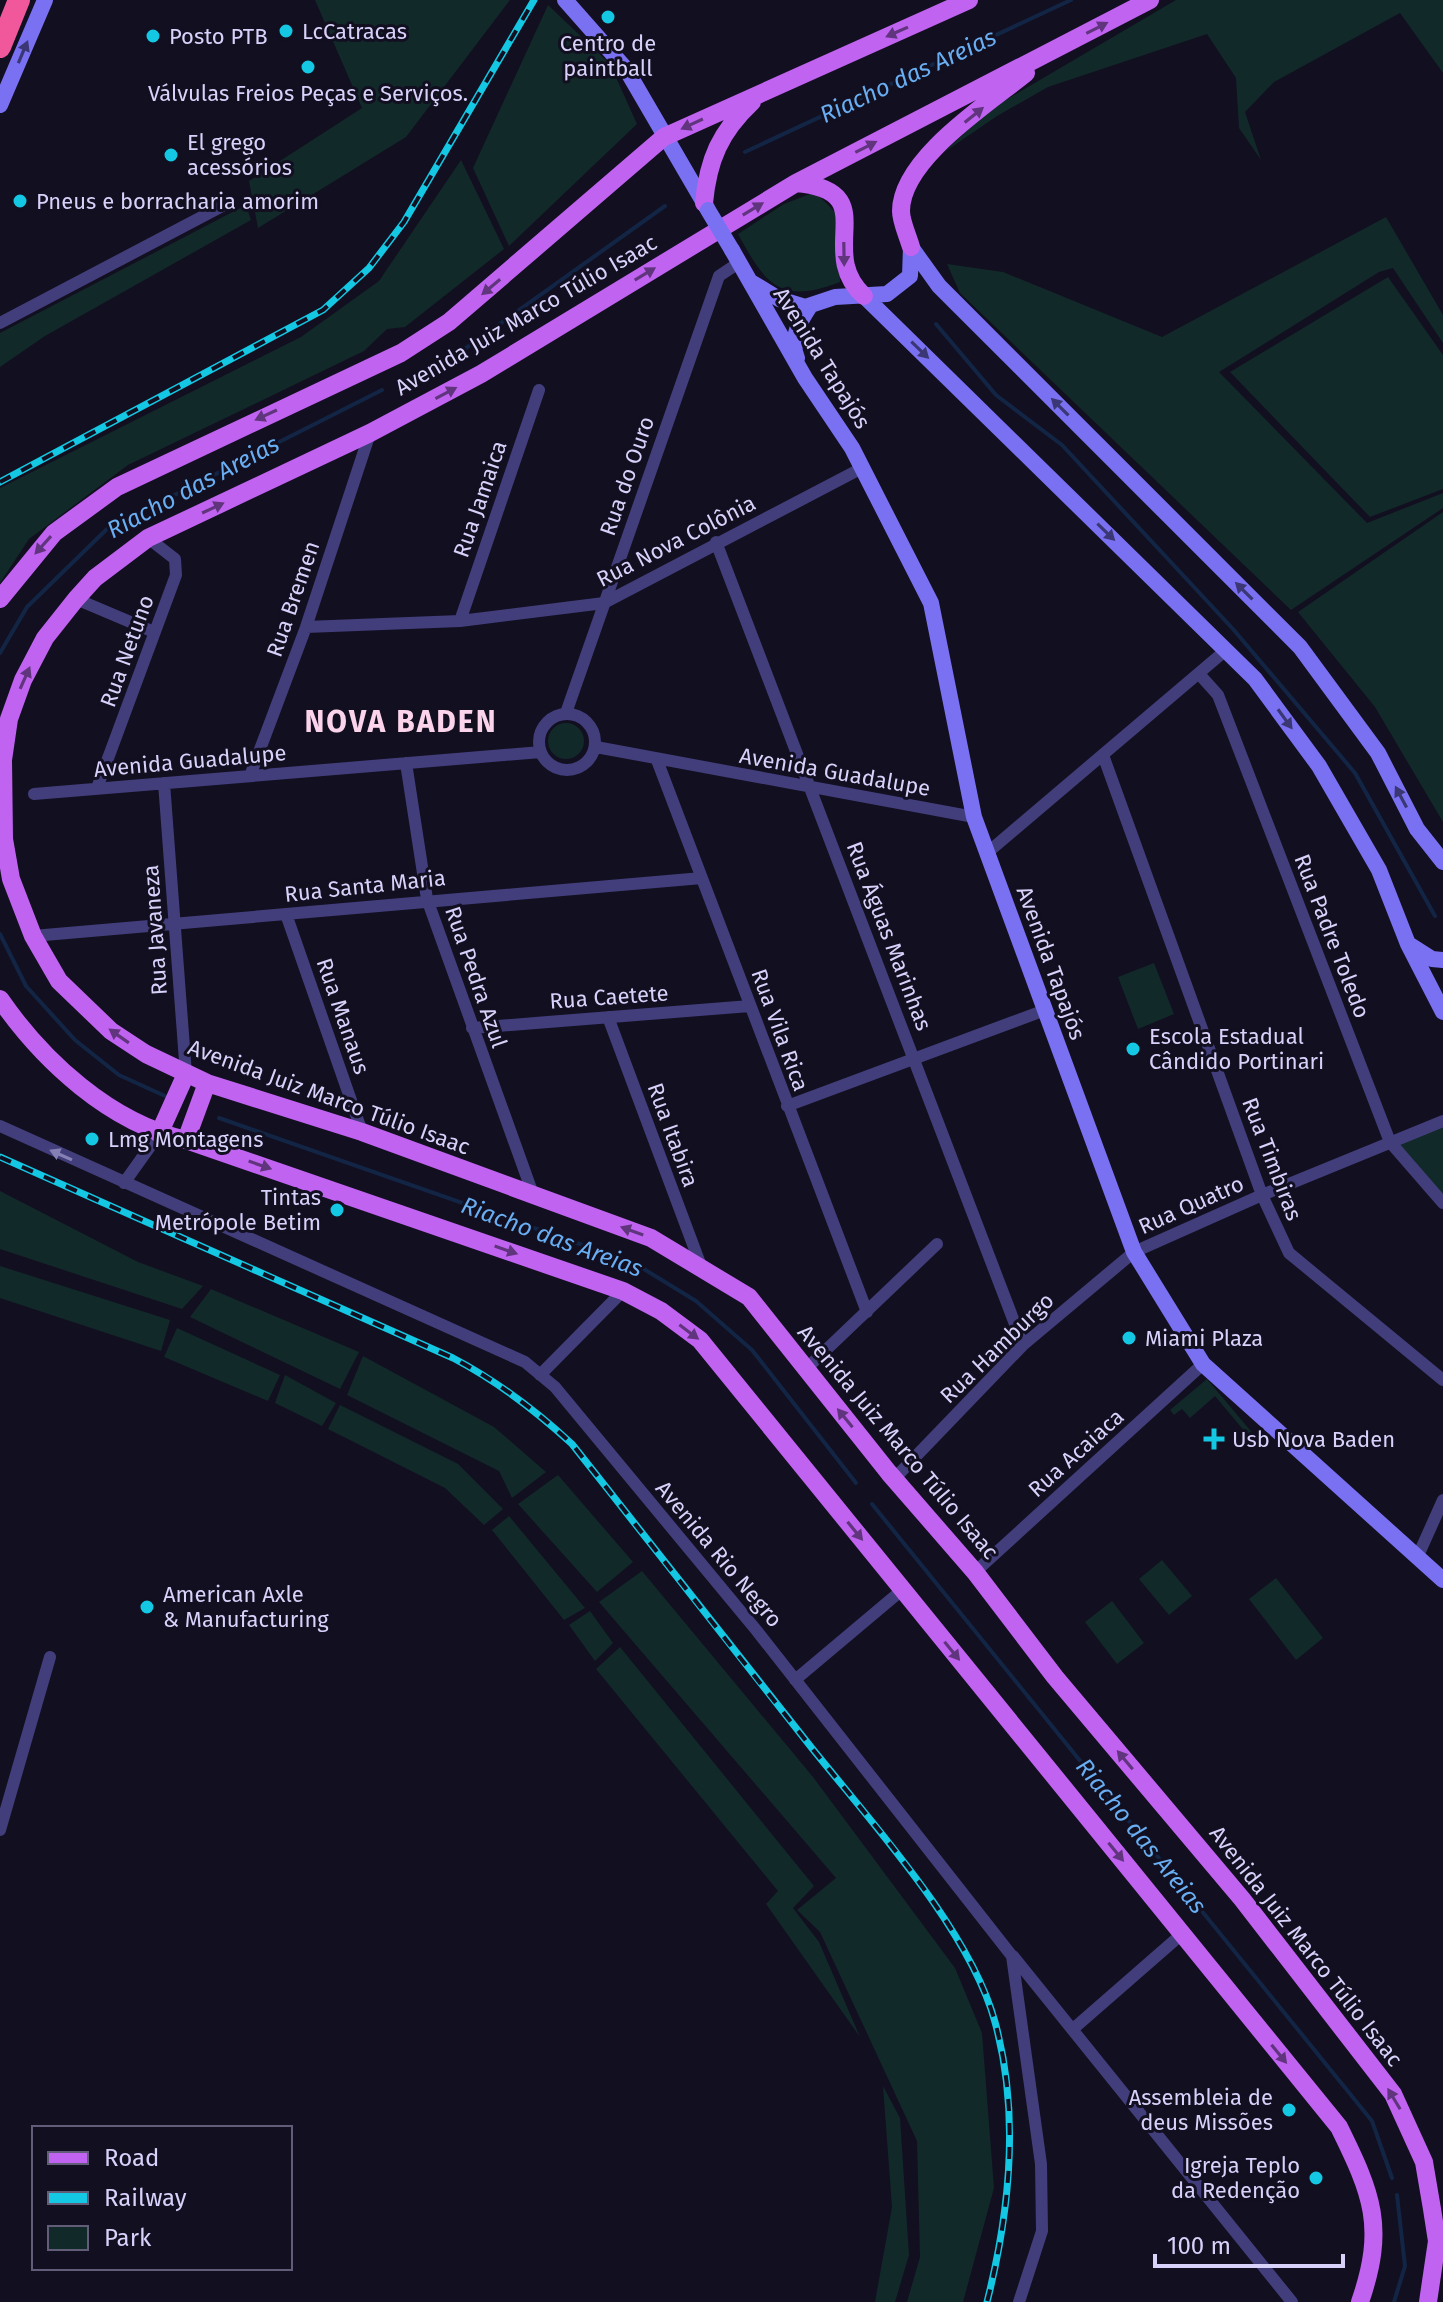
<svg xmlns="http://www.w3.org/2000/svg" width="1443" height="2302" viewBox="0 0 1443 2302" font-family="'Fira Sans',sans-serif">
	<style>
		.green { fill: #122929 }
		.lines { fill: none; stroke-linecap: round; stroke-linejoin: round }
		.stream { stroke: #132545; stroke-width: 4 }
		.minor { stroke: #423e7b; stroke-width: 12 }
		.secondary { stroke: #7971f2; stroke-width: 16 }
		.primary { stroke: #c163f1; stroke-width: 18 }
		.motorway { stroke: #f0589b; stroke-width: 22 }
		.rail-casing { stroke: #14c8e4; stroke-width: 7 }
		.rail { stroke: #120f20; stroke-width: 4; stroke-dasharray: 12; stroke-linecap: butt }
		.secondary-bridge { stroke: #7971f2; stroke-width: 16 }
		.oneway { fill: #61357e }
		.oneway2 { fill: #3b3674 }
		.oneway3 { fill: #8681b5 }
		.poi-dot { fill: #14c8e4; stroke: #120f20; stroke-width: 3 }
		.labels { text-anchor: middle; dominant-baseline: central; stroke-width: 6; stroke-linejoin: round; paint-order: stroke }
		.poi-label { font-size: 22px; fill: #d8d2fb; stroke: #120f20; text-anchor: start }
		.street-label { font-size: 22px; fill: #d8d2fb; stroke: #120f20 }
		.water-label { font-size: 24px; font-style: italic; fill: #69aef2; stroke: #120f20 }
		.district-label { font-size: 30px; font-weight: bold; letter-spacing: 2px; fill: #fbd4eb; stroke: #120f20 }
	</style>
	<rect width="100%" height="100%" fill="#120f20"/>
	<path class="green" d="M315 0H510L406 137 258 228 249 181 362 108Z
		M1176 0H1443V73L1400 13 1274 82 1245 112 1261 160 1239 128 1236 78 1207 34 1048 87 997 116 943 153 992 108Z
		M548 5 610 64 637 124 509 246 473 168Z
		M461 160 504 249 405 327 387 329 364 351 128 465 29 539 0 583V488L301 337 379 281Z
		M815 192 837 214 840 282C780 305 766 285 738 234L784 204Z
		M246 205 251 220 45 336 0 367V333Z
		M1386 217 1443 315V343L1393 268 1379 272 1219 372 1367 523 1443 493V508L1291 610 960 293 947 264 1003 272 1162 337Z
		M1388 277 1443 355V489L1370 517 1230 372Z
		M1443 512V822L1375 707 1298 612Z
		M548 741a18 18 0 1 1 36 0a18 18 0 1 1-36 0Z
		M1154 963 1174 1014 1138 1029 1118 977Z
		M1443 1125V1195L1397 1144Z
		M0 1191 138 1262 203 1286 182 1309 0 1249Z
		M0 1266 170 1320 161 1351 0 1298Z
		M211 1289 359 1352 340 1389 190 1317Z
		M177 1328 280 1375 268 1401 164 1357Z
		M363 1356 494 1427 546 1472 512 1498 499 1471 347 1395Z
		M285 1375 336 1403 322 1426 275 1403Z
		M1207 1379 1255 1436 1251 1439 1215 1396 1190 1418 1182 1409 1174 1415 1170 1410Z
		M340 1405 458 1464 503 1509 484 1525 445 1488 328 1429Z
		M558 1475 633 1562 597 1592 518 1504Z
		M509 1516 585 1608 564 1620 492 1530Z
		M1162 1560 1192 1596 1169 1615 1139 1579Z
		M642 1571 813 1777 955 1968 982 2033 994 2188 963 2302H907L920 2257 917 2141 820 1932 797 1910 836 1878 599 1602Z
		M1276 1578 1323 1638 1296 1660 1249 1599Z
		M1112 1601 1144 1643 1117 1664 1085 1622Z
		M590 1611 613 1643 595 1661 569 1625Z
		M620 1647 814 1886 793 1908 819 1942 860 2037 766 1904 778 1891 596 1669Z
		M883 2086 900 2118 909 2255 895 2302H875L892 2207Z"/>
	<g class="lines">
		<path class="stream" d="M745 152 1071 0
			M936 324 996 395 1062 445 1233 629 1355 773 1435 916
			M408 379 445 363 665 206
			M0 653 27 607 107 529 382 390
			M0 934 26 986 75 1040 119 1075 165 1096
			M219 1118 634 1263 696 1301 752 1350 856 1483
			M872 1504 1372 2121 1392 2178
			M1394 2302 1405 2266 1397 2195"/>
		<path class="minor" d="M0 323 230 202
			M716 542 1023 1345
			M76 599 154 632
			M460 621 539 390
			M306 627 460 621 604 603 862 468
			M1200 675 1218 695 1390 1142 1443 1203
			M566 713 719 276 740 262
			M539 742a28 28 0 1 1 56 0a28 28 0 1 1-56 0Z
			M596 747 974 817
			M1103 755 1262 1195 1289 1253 1443 1380
			M657 760 867 1312
			M406 763 427 899 534 1197
			M250 776 306 627 370 433
			M164 783 186 1074
			M97 788 176 575 175 559 148 538
			M34 794 541 752
			M987 853 1226 650
			M286 914 362 1132
			M33 936 702 878
			M608 1017 701 1266
			M472 1028 750 1006
			M787 1106 1045 1010
			M0 1126 525 1362 555 1387 757 1631 1012 1956 1041 2164 1042 2231 1019 2302
			M124 1183 159 1134
			M806 1369 937 1244
			M540 1375 623 1291
			M894 1479 1023 1345 1134 1252 1262 1195 1443 1121
			M1417 1558 1443 1500
			M975 1572 1203 1364
			M795 1680 902 1590
			M0 1830 50 1657
			M1013 1956 1292 2302
			M1073 2029 1183 1933"/>
		<path class="secondary" d="M565 0 626 69 707 208
			M0 105 45 0
			M911 247 939 286 1300 647 1378 753 1417 829 1443 862
			M732 250 805 378 852 448 931 603 974 817 1134 1252 1203 1364 1443 1580
			M751 282 779 299 805 307 835 297 887 294 910 276 911 247
			M864 296 1255 679 1319 766 1379 870 1408 944 1443 1012
			M797 358C789 339 800 321 810 306
			M1410 945 1432 959 1443 960"/>
		<path class="primary" d="M1150 0 796 183 481 374 370 433 148 538 95 578 76 599 45 638 23 680 9 719 3 760 4 839 11 879 33 936 59 981 111 1031 146 1054 207 1083 362 1132 651 1238 749 1297 889 1473 975 1572 1055 1677 1242 1899 1393 2094 1424 2162 1432 2209 1437 2241 1428 2302
			M796 183C885 191 814 250 864 296
			M704 203C708 160 720 132 752 102
			M911 247C908 236 901 222 901 211 901 159 989 103 1026 73
			M0 599 54 533 117 487 401 353 449 322 664 137 969 0
			M0 999C43 1061 110 1123 186 1140L623 1291 661 1311 700 1340 1339 2127C1372 2194 1386 2227 1360 2302
			M159 1134 186 1074
			M186 1140 207 1083"/>
		<path class="motorway" d="M0 47 19 0"/>
		<g class="rail-casing">
			<path id="rail" d="M0 482 323 310 369 268 404 222 534 0
				M0 1157 453 1358C497 1381 535 1410 572 1444 652 1545 731 1647 811 1747 871 1822 970 1930 995 2022 1020 2113 1010 2211 987 2302"/>
		</g>
		<use href="#rail" class="rail"/>
		<path class="secondary-bridge" d="M708 210 732 250"/>
	</g>
	<defs><path id="oneway-solid" d="M-6-.8H1V-3.2L6.5 0L1 3.2V.8H-6Z" transform="scale(2)"/></defs>
	<g class="oneway">
		<use href="#oneway-solid" transform="translate(1097 28) rotate(-27)"/>
		<use href="#oneway-solid" transform="translate(897 32) rotate(156)"/>
		<use href="#oneway-solid" transform="translate(974 115) rotate(-39)"/>
		<use href="#oneway-solid" transform="translate(692 124) rotate(155)"/>
		<use href="#oneway-solid" transform="translate(866 147) rotate(-27)"/>
		<use href="#oneway-solid" transform="translate(753 209) rotate(-31)"/>
		<use href="#oneway-solid" transform="translate(844 254) rotate(89)"/>
		<use href="#oneway-solid" transform="translate(645 274) rotate(-31)"/>
		<use href="#oneway-solid" transform="translate(491 287) rotate(140)"/>
		<use href="#oneway-solid" transform="translate(446 393) rotate(-28)"/>
		<use href="#oneway-solid" transform="translate(266 415) rotate(155)"/>
		<use href="#oneway-solid" transform="translate(213 508) rotate(-25)"/>
		<use href="#oneway-solid" transform="translate(43 545) rotate(132)"/>
		<use href="#oneway-solid" transform="translate(25 678) rotate(-66)"/>
		<use href="#oneway-solid" transform="translate(119 1036) rotate(-145)"/>
		<use href="#oneway-solid" transform="translate(260 1165) rotate(19)"/>
		<use href="#oneway-solid" transform="translate(632 1231) rotate(-160)"/>
		<use href="#oneway-solid" transform="translate(506 1250) rotate(19)"/>
		<use href="#oneway-solid" transform="translate(689 1332) rotate(37)"/>
		<use href="#oneway-solid" transform="translate(845 1418) rotate(-129)"/>
		<use href="#oneway-solid" transform="translate(855 1531) rotate(51)"/>
		<use href="#oneway-solid" transform="translate(952 1651) rotate(51)"/>
		<use href="#oneway-solid" transform="translate(1125 1760) rotate(-130)"/>
		<use href="#oneway-solid" transform="translate(1116 1852) rotate(51)"/>
		<use href="#oneway-solid" transform="translate(1279 2054) rotate(51)"/>
		<use href="#oneway-solid" transform="translate(1394 2099) rotate(-121)"/>
	</g>
	<g class="oneway2">
		<use href="#oneway-solid" transform="translate(23 52) rotate(-67)"/>
		<use href="#oneway-solid" transform="translate(920 350) rotate(44)"/>
		<use href="#oneway-solid" transform="translate(1060 407) rotate(-135)"/>
		<use href="#oneway-solid" transform="translate(1106 532) rotate(44)"/>
		<use href="#oneway-solid" transform="translate(1244 591) rotate(-135)"/>
		<use href="#oneway-solid" transform="translate(1285 719) rotate(54)"/>
		<use href="#oneway-solid" transform="translate(1401 797) rotate(-118)"/>
	</g>
	<use class="oneway3" href="#oneway-solid" transform="translate(61 1155) rotate(-156)"/>
	<g class="poi-dot">
		<circle cx="608" cy="17" r="8"/>
		<circle cx="286" cy="31" r="8"/>
		<circle cx="153" cy="36" r="8"/>
		<circle cx="308" cy="67" r="8"/>
		<circle cx="171" cy="155" r="8"/>
		<circle cx="20" cy="201" r="8"/>
		<circle cx="1133" cy="1049" r="8"/>
		<circle cx="92" cy="1139" r="8"/>
		<circle cx="337" cy="1210" r="8"/>
		<circle cx="1129" cy="1338" r="8"/>
		<path d="M1210 1427h8v8h8v8h-8v8h-8v-8h-8v-8h8z"/>
		<circle cx="147" cy="1607" r="8"/>
		<circle cx="1289" cy="2110" r="8"/>
		<circle cx="1316" cy="2178" r="8"/>
	</g>
	<g class="labels">
		<g class="poi-label">
			<text x="302" y="31">LcCatracas</text>
			<text x="169" y="36">Posto PTB</text>
			<text x="608" y="43" text-anchor="middle">Centro de<tspan x="608" dy="25">paintball</tspan></text>
			<text x="308" y="93" text-anchor="middle">Válvulas Freios Peças e Serviços.</text>
			<text x="187" y="142">El grego<tspan x="187" dy="25">acessórios</tspan></text>
			<text x="36" y="201">Pneus e borracharia amorim</text>
			<text x="1149" y="1036">Escola Estadual<tspan x="1149" dy="25">Cândido Portinari</tspan></text>
			<text x="108" y="1139">Lmg Montagens</text>
			<text x="321" y="1197" text-anchor="end">Tintas<tspan x="321" dy="25">Metrópole Betim</tspan></text>
			<text x="1145" y="1338">Miami Plaza</text>
			<text x="1232" y="1439">Usb Nova Baden</text>
			<text x="163" y="1594">American Axle<tspan x="163" dy="25">&amp; Manufacturing</tspan></text>
			<text x="1273" y="2097" text-anchor="end">Assembleia de<tspan x="1273" dy="25">deus Missões</tspan></text>
			<text x="1300" y="2165" text-anchor="end">Igreja Teplo<tspan x="1300" dy="25">da Redenção</tspan></text>
		</g>
		<g class="street-label">
			<text transform="translate(526 315) rotate(-30)">Avenida Juiz Marco Túlio Isaac</text>
			<text transform="translate(822 358) rotate(58)">Avenida Tapajós</text>
			<text transform="translate(627 476) rotate(-71)">Rua do Ouro</text>
			<text transform="translate(480 499) rotate(-71)">Rua Jamaica</text>
			<text transform="translate(676 541) rotate(-27)">Rua Nova Colônia</text>
			<text transform="translate(293 599) rotate(-71)">Rua Bremen</text>
			<text transform="translate(127 651) rotate(-70)">Rua Netuno</text>
			<text transform="translate(190 761) rotate(-5)">Avenida Guadalupe</text>
			<text transform="translate(835 772) rotate(10)">Avenida Guadalupe</text>
			<text transform="translate(365 886) rotate(-6)">Rua Santa Maria</text>
			<text transform="translate(155 930) rotate(-94)">Rua Javaneza</text>
			<text transform="translate(889 936) rotate(69)">Rua Águas Marinhas</text>
			<text transform="translate(1332 936) rotate(69)">Rua Padre Toledo</text>
			<text transform="translate(1051 963) rotate(70)">Avenida Tapajós</text>
			<text transform="translate(476 977) rotate(71)">Rua Pedra Azul</text>
			<text transform="translate(609 997) rotate(-4)">Rua Caetete</text>
			<text transform="translate(343 1016) rotate(71)">Rua Manaus</text>
			<text transform="translate(780 1030) rotate(70)">Rua Vila Rica</text>
			<text transform="translate(329 1097) rotate(20)">Avenida Juiz Marco Túlio Isaac</text>
			<text transform="translate(673 1135) rotate(70)">Rua Itabira</text>
			<text transform="translate(1272 1159) rotate(69)">Rua Timbiras</text>
			<text transform="translate(1191 1205) rotate(-24)">Rua Quatro</text>
			<text transform="translate(997 1348) rotate(-44)">Rua Hamburgo</text>
			<text transform="translate(898 1442) rotate(50)">Avenida Juiz Marco Túlio Isaac</text>
			<text transform="translate(1076 1453) rotate(-42)">Rua Acaiaca</text>
			<text transform="translate(719 1554) rotate(50)">Avenida Rio Negro</text>
			<text transform="translate(1306 1946) rotate(52)">Avenida Juiz Marco Túlio Isaac</text>
		</g>
		<g class="water-label">
			<text transform="translate(908 76) rotate(-25)">Riacho das Areias</text>
			<text transform="translate(193 487) rotate(-28)">Riacho das Areias</text>
			<text transform="translate(552 1237) rotate(20)">Riacho das Areias</text>
			<text transform="translate(1141 1836) rotate(51)">Riacho das Areias</text>
		</g>
		<g class="district-label">
			<text x="401" y="722">NOVA BADEN</text>
		</g>
	</g>
	<rect x="32" y="2126" width="260" height="144" fill="#120f20" stroke="#615d78" stroke-width="2"/>
	<rect x="48" y="2152" width="40" height="12" fill="#c163f1" stroke="#615d78" stroke-width="2"/>
	<text x="104" y="2166" font-size="24" fill="#d8d2fb">Road</text>
	<rect x="48" y="2192" width="40" height="12" fill="#14c8e4" stroke="#615d78" stroke-width="2"/>
	<text x="104" y="2206" font-size="24" fill="#d8d2fb">Railway</text>
	<rect x="48" y="2226" width="40" height="24" fill="#122929" stroke="#615d78" stroke-width="2"/>
	<text x="104" y="2246" font-size="24" fill="#d8d2fb">Park</text>
	<path d="M1155 2254v12h188v-12" fill="none" stroke="#d8d2fb" stroke-width="4"/>
	<text x="1167" y="2254" font-size="24" fill="#d8d2fb" stroke="#120f20" stroke-width="6" paint-order="stroke">100 m</text>
</svg>
